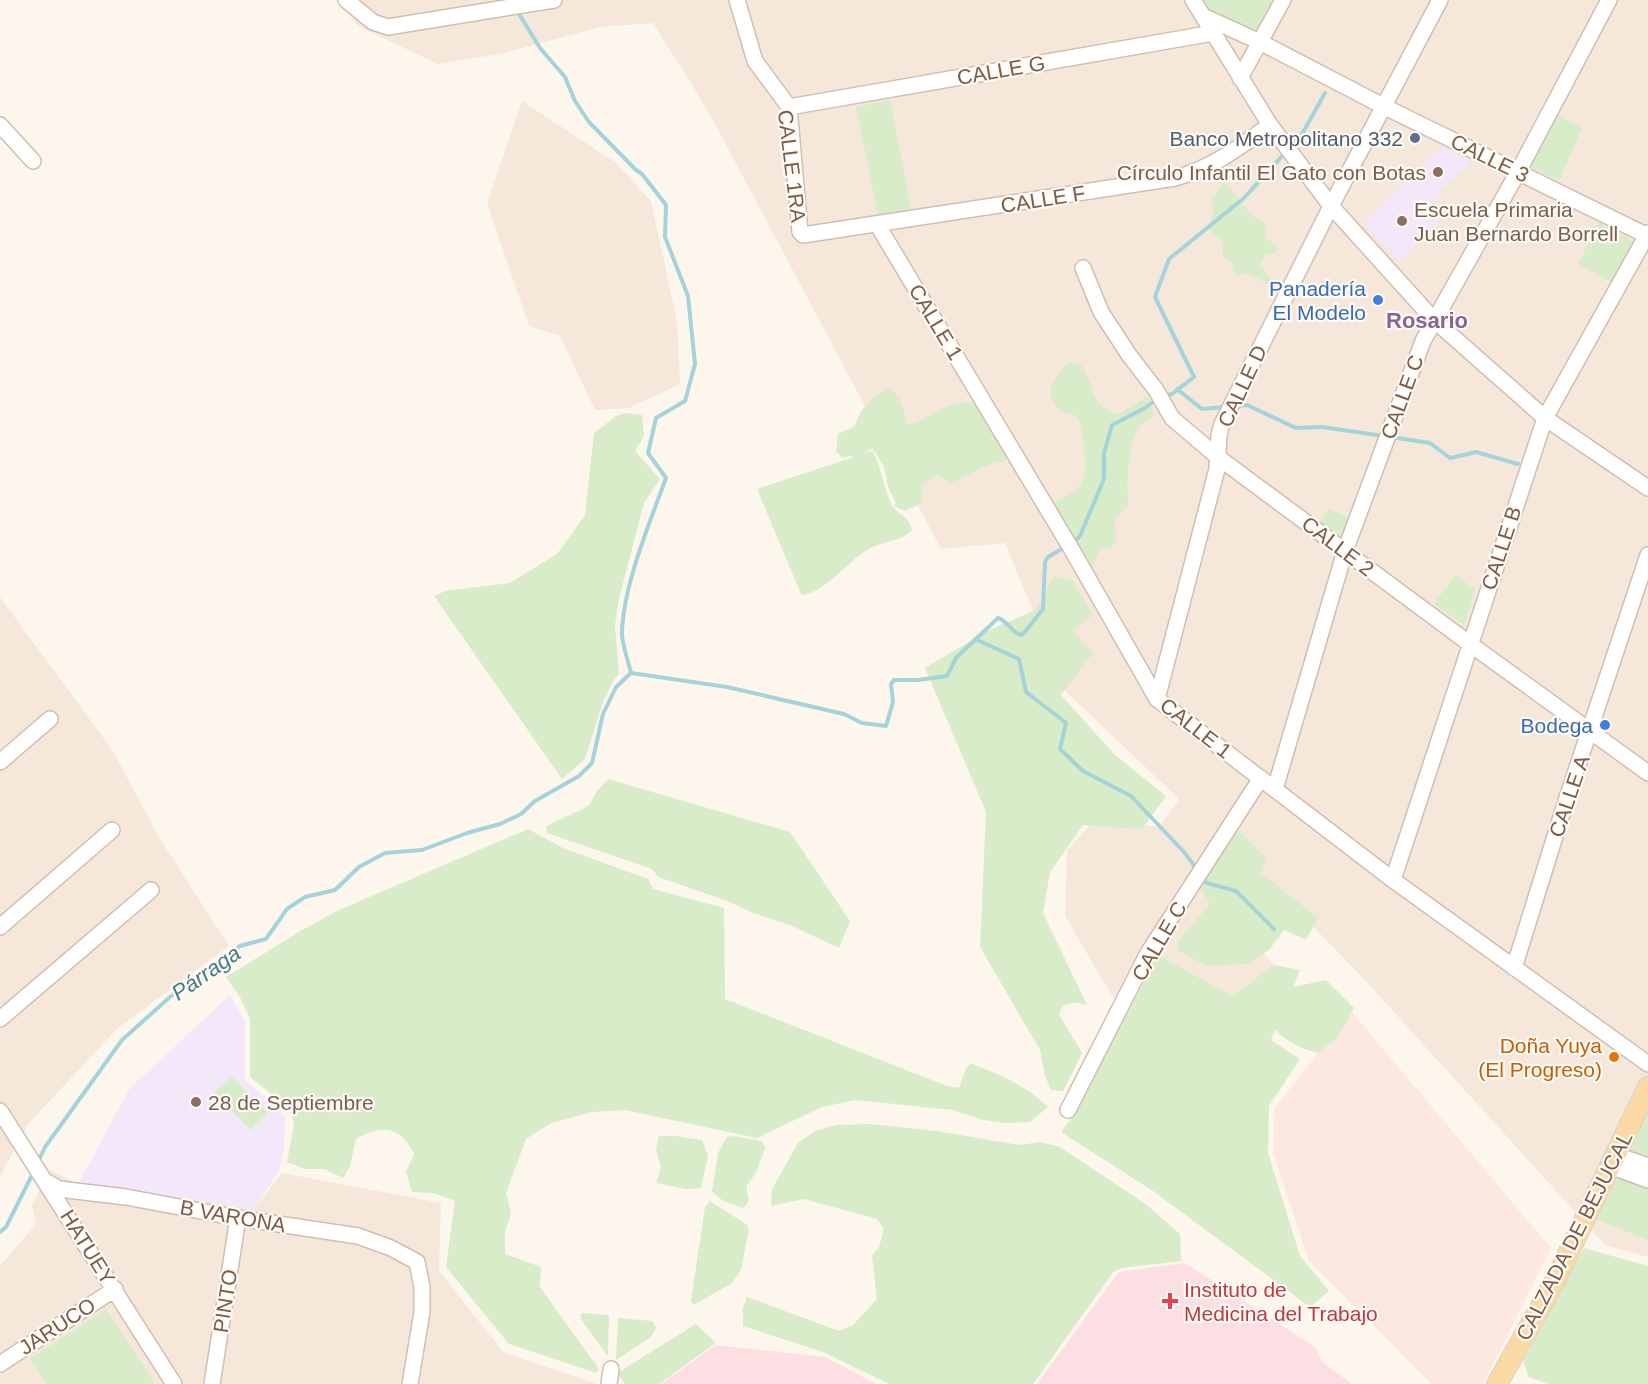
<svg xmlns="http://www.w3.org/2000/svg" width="1648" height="1384" viewBox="0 0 1648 1384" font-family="Helvetica,sans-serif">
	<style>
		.residential { fill: #f5e8da }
		.commercial { fill: #fde8e0 }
		.education { fill: #f3e8fa }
		.medical { fill: #fbdfe3 }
		.green { fill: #d8ecc9 }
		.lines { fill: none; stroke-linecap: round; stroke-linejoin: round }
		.stream { stroke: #a5d3da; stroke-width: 4 }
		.minor-casing { stroke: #d1beb0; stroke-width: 18 }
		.major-casing { stroke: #dad1cd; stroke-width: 22 }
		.minor { stroke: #fff; stroke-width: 15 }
		.major { stroke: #fbd9a5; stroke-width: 20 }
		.service-dot { fill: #5c6f8a; stroke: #fffaf3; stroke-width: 2 }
		.education-dot { fill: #8d6e63; stroke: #fffaf3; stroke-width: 2 }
		.shop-dot { fill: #3f7fe0; stroke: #fffaf3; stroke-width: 2 }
		.food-dot { fill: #e8710a; stroke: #fffaf3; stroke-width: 2 }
		.health-dot { fill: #e0444e; stroke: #fffaf3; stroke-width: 2 }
		.labels { text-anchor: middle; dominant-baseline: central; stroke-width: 4.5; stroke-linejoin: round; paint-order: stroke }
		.street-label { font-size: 21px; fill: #7a5c4d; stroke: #fffaf3 }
		.service-label { font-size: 21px; fill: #4e5e75; stroke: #fffaf3; text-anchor: end }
		.education-label { font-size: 21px; fill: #785e54; stroke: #fffaf3; text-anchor: start }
		.shop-label { font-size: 21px; fill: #366cbe; stroke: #fffaf3; text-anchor: end }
		.food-label { font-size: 21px; fill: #c56008; stroke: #fffaf3; text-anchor: end }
		.health-label { font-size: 21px; fill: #be3a42; stroke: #fffaf3; text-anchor: start }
		.neighbourhood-label { font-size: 22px; font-weight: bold; fill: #846695; stroke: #fffaf3 }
		.water-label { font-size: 22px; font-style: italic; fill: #437c86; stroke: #fffaf3 }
	</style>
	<rect width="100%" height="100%" fill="#fdf6ec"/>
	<path class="residential" d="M337 0H1648V1257L1605 1245 1363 978 1232 843 1207 890 1293 986 1280 1027 1135 959 1114 999 1065 916 1067 850 1096 819 1159 827 1179 799 1060 686 1051 655 1005 543 941 549 707 109 653 23 601 27 500 54 438 64 358 26Z
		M522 101 615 162 651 201 677 321 680 384 629 408 595 410 560 336 529 326 487 203Z
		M0 597 113 751 160 839 229 946 118 1028 28 1124 0 1177Z
		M50 1170 78 1184 255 1208 282 1173 441 1203 439 1271 503 1352 597 1384H0V1266L36 1224 32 1205Z"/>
	<path class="commercial" d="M1351 1011 1551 1248 1483 1384H1431L1309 1261 1273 1153 1274 1109Z"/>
	<path class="education" d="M1442 146 1471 162 1439 192 1441 195 1429 207 1425 203 1440 220 1400 261 1363 223Z
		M230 995 245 1022V1079L285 1117 284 1148 280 1169 255 1208 78 1184 130 1088Z"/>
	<path class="medical" d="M1185 1263 1315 1347 1322 1362 1352 1384H1037L1119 1272Z
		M716 1345 825 1357 876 1384H661Z"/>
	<path class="green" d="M1204 0H1272L1258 30 1210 12Z
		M890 100 911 209 878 215 856 107Z
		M1558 115 1582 128 1559 181 1528 166Z
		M1225 182 1251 215 1264 223 1266 238 1279 248 1275 253 1266 255 1259 265 1273 280 1270 286 1249 273 1238 275 1234 272 1233 262 1223 257V241L1208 229 1213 213 1212 198Z
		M1599 222 1633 241 1611 282 1578 264Z
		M1068 363 1080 364C1096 384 1088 405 1118 414L1136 404 1147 395 1154 414C1150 420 1143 422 1139 427 1129 444 1125 485 1129 504L1115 519 1116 543 1109 549 1100 548 1091 570 1053 502C1084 490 1088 479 1084 448 1082 434 1083 429 1077 416L1060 412 1050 395C1052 380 1057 373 1068 363Z
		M891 387 902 405 907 424C928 423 956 390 977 407L1007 455 1006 461C983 463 971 476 950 483L938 474 921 485 922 503 905 511 894 506 896 503 888 487 884 467 873 449 861 454 873 451C882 468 883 488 892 505 897 515 910 516 912 530 901 542 882 541 869 549 846 562 829 589 804 595L801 594 757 489 854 457 850 456 842 458 836 451 838 434 855 426C860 407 873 395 891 387Z
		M625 413 642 415 644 436 635 451 660 479 644 503 619 599 615 625 619 674 614 680 604 699 585 759 562 779 434 596 445 591 510 583 557 554 585 515 594 433 616 416Z
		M1329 509 1349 518 1341 538 1319 521Z
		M1455 575 1475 589 1464 625 1434 604Z
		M1054 576 1073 581 1093 615 1072 630 1093 653 1061 695 1114 754 1166 796 1142 829 1083 825 1050 872 1043 913 1087 1005 1075 1002 1063 1006 1059 1014 1082 1053 1063 1091 1051 1090 1045 1076 1040 1050 980 947 986 812 925 668 989 630 1036 610Z
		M608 779 790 832 850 921 839 948 790 925 756 914 725 900 658 877 652 869 547 833 546 826 583 809 590 804 596 792Z
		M1236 828 1266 857 1261 873 1318 918 1306 940 1284 930 1270 949 1248 964 1206 966 1178 950V941L1210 904 1200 887Z
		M528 829 563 848 648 879 653 889 724 908 725 999 947 1086 959 1088 965 1071 970 1063C998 1074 1026 1085 1048 1107L1030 1122 1007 1123 983 1120 953 1110 856 1100 822 1107 757 1138 625 1110 592 1112 551 1123 526 1139 506 1193 511 1213 505 1232V1254L541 1267 540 1287 599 1369 596 1373 509 1344 446 1267 455 1201 433 1193 412 1192 406 1172 414 1154C401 1125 380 1125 356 1139L350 1166 343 1178 324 1169H305L287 1162 294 1125 291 1110 250 1077V1019L241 999 226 977 302 930 339 910Z
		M1158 955 1232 996 1274 965 1300 970 1293 987 1326 980 1354 1008 1338 1037 1318 1053C1301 1049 1288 1042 1275 1030L1271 1040 1300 1059 1269 1106 1268 1153 1300 1256 1329 1291 1310 1307 1153 1191 1061 1132 1075 1113Z
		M231 1076 268 1113 251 1130 214 1093Z
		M1648 1113V1240L1597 1220Z
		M870 1124 936 1131 1020 1145 1040 1142 1060 1147 1147 1205 1180 1234 1181 1261 1122 1268 1114 1271 1033 1384H889L823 1352 743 1326V1308L747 1297 839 1331 853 1325 877 1299 872 1256 879 1247 884 1229 877 1219 804 1199 771 1206 772 1189 798 1143 815 1131 836 1125Z
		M659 1136H675L702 1140 708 1156 701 1188 686 1189 656 1183 661 1167 656 1150Z
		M734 1136 761 1141 766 1148C761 1155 760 1164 756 1172 750 1184 743 1183 749 1199L747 1204 743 1208 722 1200 712 1192 718 1153 727 1137Z
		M710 1201 746 1224 749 1230 747 1239 741 1270 732 1283 694 1305 691 1301 705 1207Z
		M1584 1248 1648 1266V1384H1548L1529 1377 1523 1361Z
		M106 1309 155 1384H46L29 1359Z
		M582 1313 609 1315 608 1356 582 1321 580 1315Z
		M618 1318 652 1321 656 1328 651 1337 616 1360Z
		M696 1324 716 1343 659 1384H625L619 1376V1372Z"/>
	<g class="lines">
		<path class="stream" d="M516 9 540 48 565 77 575 101 589 122 635 169 642 174 666 205 665 237 688 296 695 364 685 401 656 418 648 453 666 478C650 522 623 586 622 633 622 645 628 660 631 673
			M1290 147 1302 134 1325 93
			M1177 389 1202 409 1224 407
			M1165 396 1172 394 1194 377 1155 297 1169 259 1244 198 1285 153
			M1235 406 1247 405 1296 428 1322 427 1384 436
			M1391 437 1430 443 1450 458 1476 452 1518 464
			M1072 544 1080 536 1104 479V453L1112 425 1145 408 1158 398
			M975 639 1019 659 1026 692 1066 723 1060 749 1083 771 1131 796 1184 852 1198 871
			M631 673 727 687 844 714 862 723 886 726 893 702 891 684 894 680H918L947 676 956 658 998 618C1008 621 1011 632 1021 635L1024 633 1043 609 1045 562 1048 557 1065 547
			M1202 877 1207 883 1236 891 1274 929
			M38 1162 45 1147 122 1040 170 997 240 946 266 939 287 909 305 897 335 890 359 867 385 853 422 850 467 833 500 824 521 814 535 801 579 776 592 763 603 714 616 687 631 673
			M0 1232 6 1227 34 1171"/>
		<g class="minor-casing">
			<path id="minor" d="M346 0 373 22 388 27 554 0
				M737 0 755 61 789 107 800 232 803 235 1175 178C1212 168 1240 147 1270 125
				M1193 0 1270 125 1331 206 1434 320 1545 418 1648 488
				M1203 16 1260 42 1383 106 1648 236
				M1240 78 1283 0
				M789 107 1213 33
				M0 125 33 161
				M877 224 1072 550 1157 699 1393 880 1648 1064
				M1083 268 1101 312 1129 355 1156 390 1172 418 1219 458 1470 644 1648 773
				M1157 699 1217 469 1219 435 1222 424 1331 206 1440 0
				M0 762 50 719
				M1275 789 1345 551 1423 341 1518 172 1609 0
				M1393 880 1545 418 1648 233
				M0 927 112 830
				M1514 968 1566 801 1648 555
				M0 1019 151 890
				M1068 1110 1148 953 1261 778
				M0 1111 174 1384
				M1616 1155 1648 1166
				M1610 1166 1648 1180
				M47 1182 59 1189 126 1197 238 1218 358 1236 391 1248 417 1262 422 1287V1312L410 1384
				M0 1364 115 1289
				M212 1384 238 1218
				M609 1384 611 1369"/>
		</g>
		<g class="major-casing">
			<path id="major" d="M1497 1384 1555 1281 1648 1087"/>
		</g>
		<use href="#minor" class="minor"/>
		<use href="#major" class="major"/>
	</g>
	<circle class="service-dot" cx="1415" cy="138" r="6"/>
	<g class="education-dot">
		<circle cx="1438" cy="172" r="6"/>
		<circle cx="1402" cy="221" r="6"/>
		<circle cx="196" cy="1102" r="6"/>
	</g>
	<g class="shop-dot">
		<circle cx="1378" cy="300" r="6"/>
		<circle cx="1605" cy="725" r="6"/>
	</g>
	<circle class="food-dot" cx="1614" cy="1057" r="6"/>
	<path class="health-dot" d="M1167 1292h6v6h6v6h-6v6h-6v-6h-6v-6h6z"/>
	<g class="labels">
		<g class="street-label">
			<text transform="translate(1001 70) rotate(-10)">CALLE G</text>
			<text transform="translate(1490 158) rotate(26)">CALLE 3</text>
			<text transform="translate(792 166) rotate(83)">CALLE 1RA</text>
			<text transform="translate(1043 199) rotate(-9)">CALLE F</text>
			<text transform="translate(936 322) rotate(59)">CALLE 1</text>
			<text transform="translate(1242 386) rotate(-65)">CALLE D</text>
			<text transform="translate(1402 397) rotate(-70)">CALLE C</text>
			<text transform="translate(1338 546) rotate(37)">CALLE 2</text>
			<text transform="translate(1501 548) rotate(-72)">CALLE B</text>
			<text transform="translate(1196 728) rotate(38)">CALLE 1</text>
			<text transform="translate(1569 796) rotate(-71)">CALLE A</text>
			<text transform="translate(1159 941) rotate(-60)">CALLE C</text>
			<text transform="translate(233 1216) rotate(10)">B VARONA</text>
			<text transform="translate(1574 1236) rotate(-63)">CALZADA DE BEJUCAL</text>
			<text transform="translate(88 1247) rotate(58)">HATUEY</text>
			<text transform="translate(225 1301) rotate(-81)">PINTO</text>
			<text transform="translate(57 1326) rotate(-33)">JARUCO</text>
		</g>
		<g class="service-label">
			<text x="1403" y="138">Banco Metropolitano 332</text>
		</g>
		<g class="education-label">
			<text x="1426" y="172" text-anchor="end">Círculo Infantil El Gato con Botas</text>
			<text x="1414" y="209">Escuela Primaria<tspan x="1414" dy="24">Juan Bernardo Borrell</tspan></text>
			<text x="208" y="1102">28 de Septiembre</text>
		</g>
		<g class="shop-label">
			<text x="1366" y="288">Panadería<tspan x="1366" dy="24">El Modelo</tspan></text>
			<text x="1593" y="725">Bodega</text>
		</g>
		<g class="food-label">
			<text x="1602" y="1045">Doña Yuya<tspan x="1602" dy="24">(El Progreso)</tspan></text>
		</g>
		<g class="health-label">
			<text x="1184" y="1289">Instituto de<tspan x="1184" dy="24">Medicina del Trabajo</tspan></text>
		</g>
		<g class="neighbourhood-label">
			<text x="1427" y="320">Rosario</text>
		</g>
		<g class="water-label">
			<text transform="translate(206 973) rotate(-35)">Párraga</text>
		</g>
	</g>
</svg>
